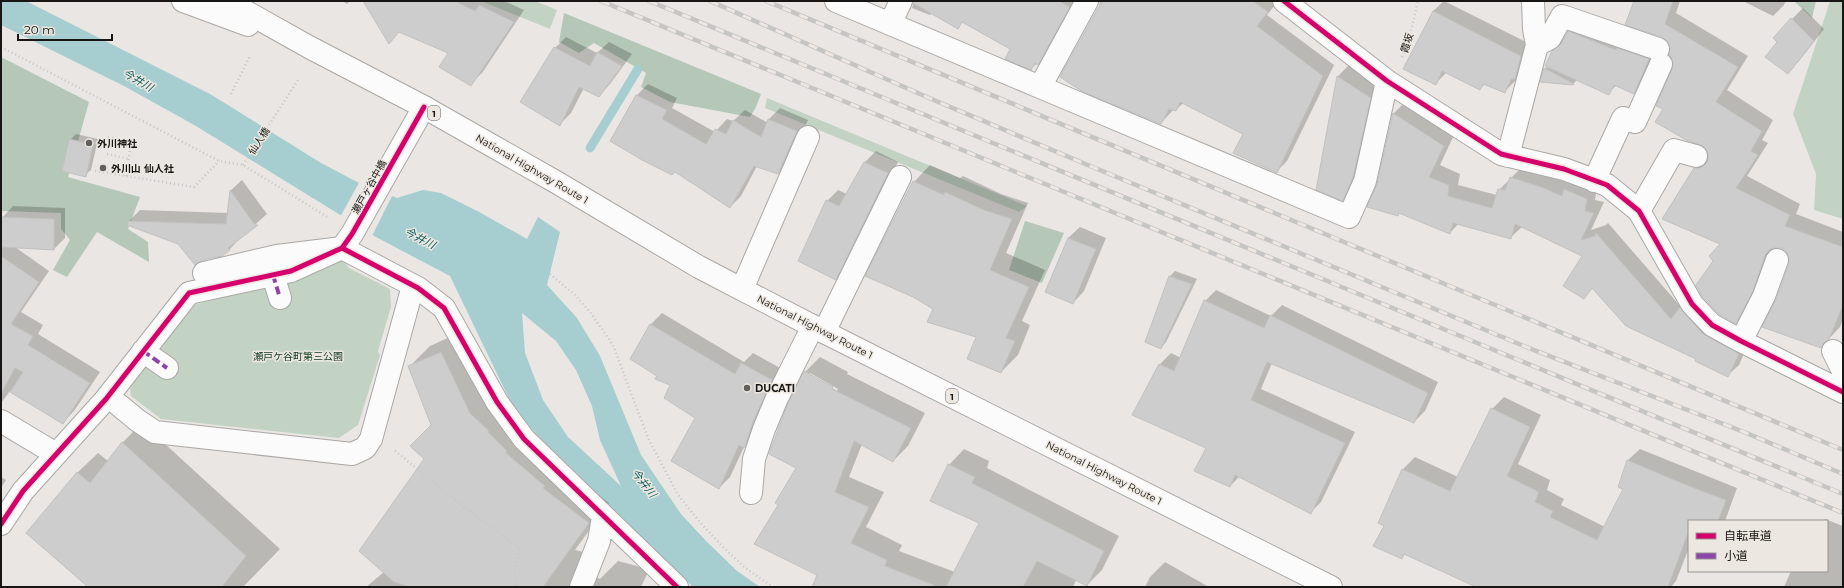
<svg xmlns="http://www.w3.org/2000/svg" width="1844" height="588" viewBox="0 0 1844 588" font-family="Montserrat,'Noto Sans JP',sans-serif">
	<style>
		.green { fill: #c3d3c3 }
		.forest { fill: #b5c7b6 }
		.water { fill: #a6cdcf; fill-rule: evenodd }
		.pier { fill: #e9e6e3 }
		.shadow { fill: #0003; fill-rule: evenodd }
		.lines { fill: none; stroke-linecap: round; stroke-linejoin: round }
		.stream { stroke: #a6cdcf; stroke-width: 9 }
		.building { fill: #cecdcd; stroke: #c2c1c1 }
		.minor-casing { stroke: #aaa8a5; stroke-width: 24 }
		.highway-casing { stroke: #aaa8a5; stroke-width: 24 }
		.path { stroke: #c8c7c6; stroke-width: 2.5; stroke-dasharray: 1 3; stroke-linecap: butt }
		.minor { stroke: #fcfbfb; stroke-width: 22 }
		.highway { stroke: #fcfbfb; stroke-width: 22 }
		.rail-casing { stroke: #c5c5c4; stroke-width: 4.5 }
		.rail { stroke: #ece7e0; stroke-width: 3; stroke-dasharray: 9; stroke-linecap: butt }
		.quiet { stroke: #8e44ad; stroke-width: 4; stroke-dasharray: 8 4; stroke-linecap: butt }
		.cycleway-casing { stroke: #ece7e0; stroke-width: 8 }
		.cycleway { stroke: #d6006c; stroke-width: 5 }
		.poi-dot { fill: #615f5c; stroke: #ece7e0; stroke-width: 1.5 }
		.labels { text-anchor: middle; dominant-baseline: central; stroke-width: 3; stroke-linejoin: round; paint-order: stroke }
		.shield { fill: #ece7e0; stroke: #585551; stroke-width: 1 }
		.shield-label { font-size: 9px; font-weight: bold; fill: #181614 }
		.street-label { font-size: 10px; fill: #181614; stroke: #ece7e0 }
		.poi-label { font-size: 10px; font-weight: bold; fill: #181614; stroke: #ece7e0; text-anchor: start }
		.park-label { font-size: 10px; fill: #0d371a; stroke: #ece7e0 }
		.water-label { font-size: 11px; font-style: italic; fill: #085a5f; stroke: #ece7e0 }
	</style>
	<rect width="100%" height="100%" fill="#e9e6e3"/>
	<path class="green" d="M481 1H535L557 10 550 29Z
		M1830 1H1843V219L1814 210 1816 174 1793 114Z
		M767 98 1027 206 1019 212 765 108Z
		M341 256 349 268 390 289 391 307 378 351 380 355 358 425 339 438 161 419 131 396 130 389 133 382 194 305 289 278Z"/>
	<path class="forest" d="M1794 1H1816L1812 18Z
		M564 13 761 94 756 107 750 117 670 102 641 87 646 73 594 43 579 53 559 42Z
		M1 57 89 102 68 177 140 197 128 229 148 242 149 262 97 232 67 277 53 270 70 240 61 229V213L1 211Z
		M1025 221 1064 233 1042 283 1009 270Z"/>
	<path class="water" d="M1 1H26L210 94 321 163 359 183 397 198 423 190 441 193 481 213 527 239 538 217 560 232 547 285 577 318 600 356 641 455 681 514 706 541 737 571 760 587H693L538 436 514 409 450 276 376 237 196 126 124 86 1 25ZM522 313 556 341 576 370 592 406 600 440 621 486 568 437 543 400 525 353Z"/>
	<path class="pier" d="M360 181 393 194 372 236 340 217Z"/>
	<path class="shadow" d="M342 1H350L347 4Z
		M365 1H504L524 10 482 73 470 84 449 53 400 31 389 42Z
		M914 1H1077L1049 52 1031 69 1011 49 963 22 958 27 932 13 930 15 912 8Z
		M1100 1H1278L1267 15 1334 65 1287 161 1276 172 1245 134 1183 103 1176 110 1174 109 1161 123 1099 7Z
		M1444 1 1532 45 1516 80 1505 91 1485 84 1480 89 1447 72 1436 83 1433 11Z
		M1635 1H1680L1676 13 1748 56 1727 90 1773 120 1762 140 1768 143 1747 176 1800 204 1796 214 1843 232V320L1840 327 1821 347 1777 301 1790 264V257L1788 252 1782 247H1775L1763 279 1747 311 1736 323 1714 260 1722 243 1695 169 1707 157H1709V153L1705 146 1664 109 1674 62 1671 47 1668 40Z
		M1743 1H1786L1784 5 1773 16Z
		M1803 8 1824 29 1799 61 1787 72 1778 42 1792 19Z
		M1579 22 1659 49 1644 83 1633 93 1617 85 1608 93 1578 79 1573 84 1545 69 1548 66 1552 52Z
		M566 37 597 53 609 42 632 54 610 84 599 96 584 88 571 113 560 124 555 48Z
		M1349 65 1381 86 1354 188 1342 200 1317 189 1338 76Z
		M648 84 677 98 672 108 715 132 727 119 733 121 745 110 768 123 769 119 780 108 808 120 789 162 778 173 757 166 741 196 730 207 675 171 611 140 637 95Z
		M1405 102 1454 135 1440 165 1460 174 1458 185 1497 195 1499 190 1522 167 1571 184 1577 179 1597 188 1595 200 1604 202 1591 230 1606 225 1608 223 1681 307 1691 297 1749 342 1739 365 1727 376 1697 358 1593 288 1584 297 1583 256 1522 227 1510 238 1459 223 1450 233 1400 212 1398 215 1378 184 1394 113Z
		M76 134 98 139 91 170 85 175 70 140Z
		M876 151 898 162 847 267 836 279 827 201 838 190 847 194 865 162Z
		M930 165 960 178 963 176 1001 194 1028 203 1006 253 1045 270 1022 321 1030 325 1018 355 1001 372 977 337 934 309 914 182Z
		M242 180 267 214 240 238 229 250 179 243 129 221 140 210 228 213 231 190Z
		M13 206 65 208V238L54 249 15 247 49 271 21 312 43 325 38 334 100 372 74 411 63 422 10 391 1 403V249L3 247 2 218Z
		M1080 227 1106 238 1084 291 1073 303 1068 238Z
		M1175 271 1197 279 1166 342 1161 348 1146 342 1170 276Z
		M1216 290 1271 316 1282 305 1438 382 1425 411 1414 422 1272 363 1261 389 1355 432 1321 502 1310 513 1240 476 1230 486 1207 447 1133 414 1160 364 1171 353 1181 358 1205 301Z
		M662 313 744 362 753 353 782 369 755 435 744 447 730 477 719 488 697 418 671 385 631 359 651 324Z
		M461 332 490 393 563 467 609 503 575 550 592 554 591 574 600 579 618 561 637 566 648 572 641 587H366L384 572 425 459 432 425 410 366 430 346Z
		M820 357 848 372 847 374 925 413 908 446 893 461 862 444 849 477 884 492 866 527 902 545 899 551 955 572 980 523 949 465 964 449 989 461 987 468 1119 536 1102 570 1087 585 1076 580 1073 587H813L818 574 780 504 797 468 805 372ZM810 373 838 389 837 391 810 375Z
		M1504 397 1541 415 1518 464 1550 480 1547 490 1564 499 1561 505 1605 527 1624 489 1628 460 1640 449 1737 488 1725 521H1689V548L1676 581 1671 587H1478L1406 553 1401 557 1385 525 1379 523 1403 469 1415 457 1458 477 1492 409Z
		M142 423 280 549 243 587H90L77 473 98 453 108 461 122 443Z
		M1 477 6 480 1 488Z
		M1825 519 1843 526V587H1784L1791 571H1827V521H1823Z
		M1165 562 1209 587H1145L1150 577Z"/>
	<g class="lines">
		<path class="stream" d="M590 148 638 69"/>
	</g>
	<path class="building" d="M363 1H455L475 11 479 5 514 22 471 86 439 67 448 53 399 32 389 44Z
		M913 1H1059L1070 7 1038 65 1035 63 1031 70 1005 59 1010 49 962 22 958 29 913 3Z
		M1102 1H1253L1268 12 1257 26 1323 76 1277 173 1233 153 1243 134 1180 102 1176 111 1169 109 1161 124 1083 92 1060 77Z
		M1634 1H1673L1665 24 1738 67 1716 102 1762 131 1751 151 1758 155 1736 188 1790 215 1785 226 1843 247V305L1829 339 1823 344 1821 348 1762 327 1776 300 1789 264V257L1787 252 1782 248H1774L1769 250 1765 255 1753 291 1736 324 1720 315 1702 296 1696 285 1713 261 1709 256 1720 244 1662 219 1694 168H1700L1705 165 1708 160V153L1705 147 1688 141 1655 122 1663 109 1656 106 1672 69 1673 62 1669 55 1670 47 1667 41 1662 37 1625 25Z
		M1433 11 1521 56 1515 79H1511L1505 93 1483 84 1480 90 1442 71 1436 85 1403 69Z
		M1791 18 1814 41 1788 74 1765 57 1777 42 1773 38Z
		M1568 31 1616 50 1617 48 1649 59 1634 94 1614 85 1609 95 1545 66 1552 51 1561 44Z
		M554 47 590 66 597 52 622 66 599 97 579 87 560 126 520 102Z
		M1544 68 1574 84 1573 85 1540 82Z
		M1337 76 1371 98 1353 177 1343 201 1316 190Z
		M636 95 667 110 662 119 706 144 715 129 726 134 733 120 761 137 768 119 797 131 778 174 754 166 730 208 675 172 672 175 642 160 610 141Z
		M1393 113 1444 146 1429 177 1449 185 1448 196 1492 208 1498 189 1505 190 1510 177 1544 188 1562 196 1564 189 1587 199 1585 211 1594 213 1581 240 1595 236 1596 233 1671 319 1680 307 1703 334 1739 354 1728 377 1695 361 1696 359 1626 326 1592 288 1584 299 1563 286 1582 256 1515 224 1511 239 1453 223 1450 234 1399 213 1398 216 1367 207 1377 184Z
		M69 139 93 145 86 177 62 171Z
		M864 162 888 173 836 280 798 261 826 200 839 206Z
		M913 181 944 195 945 192 984 210 1012 219 990 270 1029 287 1006 338 1015 341 1001 373 967 359 976 337 927 322 933 309 913 297 865 276Z
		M230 190 255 225H258L228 248 230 250 222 256 206 259 195 265 178 244 127 225 128 221 226 224Z
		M1 217 54 219V250L1 247Z
		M1068 238 1096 249 1073 304 1045 292Z
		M1 256 39 282 11 324 33 336 28 345 90 383 63 424 10 392 23 372 15 368 1 394Z
		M1169 276 1192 284 1161 349 1145 342Z
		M1204 300 1264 328 1270 315 1428 393 1414 423 1267 362 1251 400 1345 443 1311 514 1235 475 1230 487 1194 471 1206 448 1132 415 1159 364 1174 371Z
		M650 324 735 374 741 363 772 380 752 424 746 444 744 448 739 445 719 489 671 461 695 418 664 398 670 385 655 379 657 376 630 359Z
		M441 352 470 413 489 431 488 432 507 451 506 453 545 486 543 488 589 523 543 587H410L394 582 359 551 424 459 410 446 431 425 408 366Z
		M804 371 833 387 832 389 911 428 893 462 854 441 835 492 869 507 851 543 887 560 885 566 934 585V587H812L817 575 754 544 778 505 775 503 796 468 769 454 788 403Z
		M1491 408 1530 427 1507 476 1539 492 1535 502 1553 511 1550 517 1597 540 1623 489 1618 487 1627 460 1689 486 1726 500 1718 521H1689V530L1668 587H1476L1404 554 1402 559 1373 546 1384 526 1378 523 1402 469 1450 491Z
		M122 442 246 556 222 587H88L26 533 77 472 90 483Z
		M948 464 975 477 972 483 1104 551 1087 586 1037 561 1023 587H946L979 523 930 501Z"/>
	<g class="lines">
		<g class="minor-casing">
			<path id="minor" d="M836 1 1040 87 1087 1
				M1284 1 1387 81 1501 154 1564 169 1607 185 1639 211 1692 304 1712 325 1741 341 1843 392
				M890 24 901 1
				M1537 45 1550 38 1562 16 1658 49
				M1040 87 1349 217 1365 181 1387 81
				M1508 156 1537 45 1534 29 1533 1
				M1594 181 1623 118 1635 122 1661 64
				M1639 211 1674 150 1696 156
				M204 273 277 256 342 248 418 288 444 308 497 402 524 439 677 587
				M273 275 280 298
				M742 289 808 137
				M824 332 900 177
				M1741 341 1764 296 1777 260
				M143 351 167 368
				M1833 351 1843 371
				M108 396 137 420 155 432 352 454 365 448 371 439 413 286
				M1 421 56 454
				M751 493 754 459 764 429 777 398 813 326
				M1 524 23 491 106 399 189 293 291 271 342 248 352 234 424 107
				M581 587 599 541 603 517"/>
		</g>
		<g class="highway-casing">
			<path id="highway" d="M183 1 248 25
				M227 1 309 47 424 107 556 182 699 267 824 332 1331 587"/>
		</g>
		<path class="path" d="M1 47 219 161 243 165 329 218
			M1402 57 1408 43 1418 1
			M231 94 250 56
			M108 137 131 143 126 176
			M107 154 129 159
			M243 165 298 80
			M95 171 194 187 219 161
			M550 274 575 295 590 312 613 345 648 438 678 495 698 520 721 545 744 567 773 587
			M395 451 463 506 520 548 514 572 517 587"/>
		<use href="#minor" class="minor"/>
		<use href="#highway" class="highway"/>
		<g class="rail-casing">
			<path id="rail" d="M601 1 1843 513
				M649 1 1843 494
				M710 1 929 98 1095 168 1524 346 1744 432 1843 474
				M766 1 1843 450"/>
		</g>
		<use href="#rail" class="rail"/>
		<path class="quiet" d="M273 275 280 298
			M143 351 167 368"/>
		<g class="cycleway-casing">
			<path id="cycleway" d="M1284 1 1387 81 1501 154 1564 169 1607 185 1639 211 1692 304 1712 325 1741 341 1843 392
				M342 248 418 288 444 308 497 402 524 439 677 587
				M1 524 23 491 106 399 189 293 291 271 342 248 352 234 424 107"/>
		</g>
		<use href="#cycleway" class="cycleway"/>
	</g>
	<g class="poi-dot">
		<circle cx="89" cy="143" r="4"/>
		<circle cx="103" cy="168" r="4"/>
		<circle cx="747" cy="388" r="4"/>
	</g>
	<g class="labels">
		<g class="shield">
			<rect x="428" y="106" width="12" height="14" rx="3"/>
			<rect x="946" y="389" width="12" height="14" rx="3"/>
		</g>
		<g class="shield-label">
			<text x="434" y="113">1</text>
			<text x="952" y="396">1</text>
		</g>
		<g class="street-label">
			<text transform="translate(1407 43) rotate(-72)">霞坂</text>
			<text transform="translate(259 141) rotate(-57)">仙人橋</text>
			<text transform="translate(532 169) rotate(30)">National Highway Route 1</text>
			<text transform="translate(369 187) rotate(-61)">瀬戸ヶ谷中橋</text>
			<text transform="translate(815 327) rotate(27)">National Highway Route 1</text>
			<text transform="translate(1104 473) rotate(27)">National Highway Route 1</text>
		</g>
		<g class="poi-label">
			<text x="97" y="143">外川神社</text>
			<text x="111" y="168">外川山 仙人社</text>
			<text x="755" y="388">DUCATI</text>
		</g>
		<g class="park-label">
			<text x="298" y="356">瀬戸ケ谷町第三公園</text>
		</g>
		<g class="water-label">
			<text transform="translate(138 80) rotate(30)">今井川</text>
			<text transform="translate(420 238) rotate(28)">今井川</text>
			<text transform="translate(644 483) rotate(52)">今井川</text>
		</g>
	</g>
	<rect width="1844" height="588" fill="none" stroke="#181614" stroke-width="4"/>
	<rect x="1688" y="520" width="140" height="52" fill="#ece7e0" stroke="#97938e"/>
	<rect x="1696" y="533" width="20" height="6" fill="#d6006c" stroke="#97938e"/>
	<text x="1724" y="540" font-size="12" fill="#181614">自転車道</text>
	<rect x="1696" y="553" width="20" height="6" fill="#8e44ad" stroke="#97938e"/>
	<text x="1724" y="560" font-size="12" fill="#181614">小道</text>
	<path d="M18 34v6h94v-6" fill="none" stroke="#181614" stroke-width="2"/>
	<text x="24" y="34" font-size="12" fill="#181614" stroke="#ece7e0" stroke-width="3" paint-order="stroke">20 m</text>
</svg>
